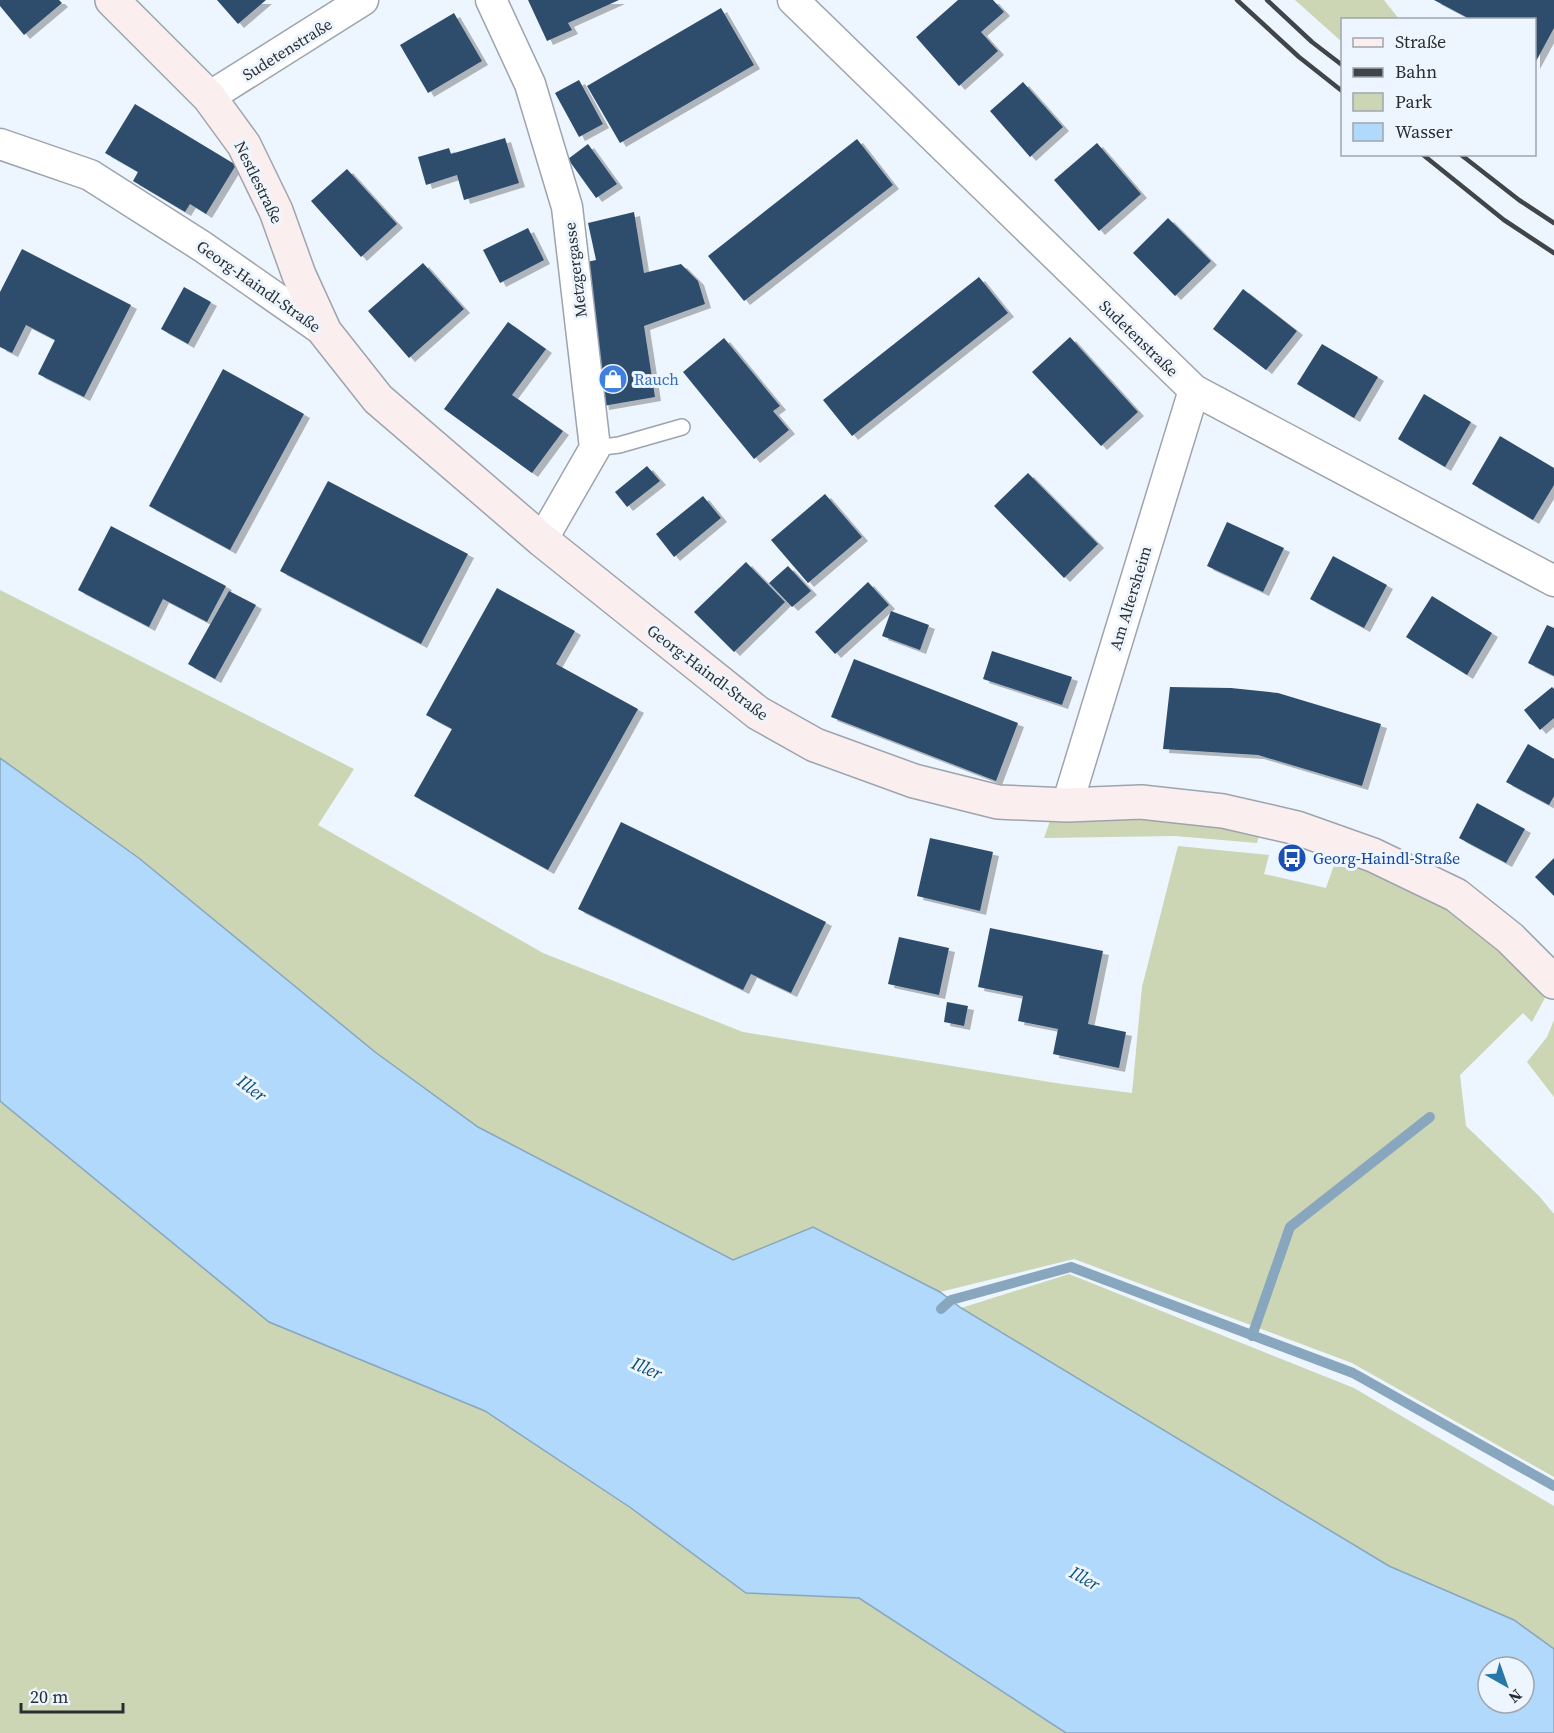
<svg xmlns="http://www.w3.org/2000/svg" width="1554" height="1733" viewBox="0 0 1554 1733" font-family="'Source Serif 4',serif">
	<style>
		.green { fill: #ccd5b4 }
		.water { fill: #b0d9fb; stroke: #88a6be; stroke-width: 1.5; fill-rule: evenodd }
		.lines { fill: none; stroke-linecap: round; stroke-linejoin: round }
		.stream { stroke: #88a6be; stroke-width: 10 }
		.building { fill: #2f4e6d; filter: url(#shadow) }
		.lane-casing { stroke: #9da4ad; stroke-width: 18 }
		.street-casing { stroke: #9da4ad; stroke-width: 33 }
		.secondary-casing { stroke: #9da4ad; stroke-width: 36 }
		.lane { stroke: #fff; stroke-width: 15 }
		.street { stroke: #fff; stroke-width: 30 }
		.secondary { stroke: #fbeeef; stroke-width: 33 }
		.rail { stroke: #414549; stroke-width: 4.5 }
		.labels { text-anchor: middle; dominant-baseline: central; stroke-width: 6; stroke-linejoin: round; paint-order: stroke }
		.street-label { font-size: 16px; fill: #2b2e31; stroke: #edf5fe }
		.shop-label { font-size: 16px; fill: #366cbe; stroke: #edf5fe; text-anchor: start }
		.transit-label { font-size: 16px; fill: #164399; stroke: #edf5fe; text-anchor: start }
		.water-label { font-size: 18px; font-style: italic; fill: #084e78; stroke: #edf5fe }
	</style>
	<defs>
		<filter id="shadow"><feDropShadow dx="6" dy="4" stdDeviation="0" flood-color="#0004"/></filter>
	</defs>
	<rect width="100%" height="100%" fill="#edf5fe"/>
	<path class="green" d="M1295 0H1384L1399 19 1342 20V42Z
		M0 590 354 769 318 825 543 953 743 1032 1062 1084 1132 1093 1142 987 1178 846 1269 855 1264 874 1326 888 1336 859 1364 866 1446 902 1547 994 1532 1022 1523 1013 1460 1075 1466 1126 1539 1196 1554 1214V1477L1352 1363 1074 1259 940 1292 813 1227 733 1260 478 1127 375 1052 140 859 0 758Z
		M1139 815 1260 832 1257 843 1175 836 1044 838 1050 821Z
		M1554 1020V1097L1527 1062 1547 1037Z
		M0 1101 269 1322 485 1411 631 1508 746 1593 859 1598 1066 1733H0Z
		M1069 1274 1354 1388 1554 1506V1649L1514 1620 1389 1566 961 1308Z"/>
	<path class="water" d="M0 758 140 859 375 1052 478 1127 733 1260 813 1227 940 1292 961 1308 1389 1566 1514 1620 1554 1649V1733H1066L859 1598 746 1593 631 1508 485 1411 269 1322 0 1101ZM1488 1667H1524V1703H1488Z"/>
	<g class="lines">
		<path class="stream" d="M941 1309 951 1300 1071 1267 1353 1373 1554 1486
			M1252 1336 1290 1227 1430 1117"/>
	</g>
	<path class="building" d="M0 0H59L62 3 24 35 0 6Z
		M217 0H266L238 24Z
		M528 0H619L568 23 572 30 547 41Z
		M958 0H993L1004 12 981 32 998 51 959 86 916 37Z
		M1434 0H1554V28L1534 65V20H1467L1468 18Z
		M721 8 754 65 620 143 587 86Z
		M454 13 482 61 428 93 400 45Z
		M579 80 603 124 579 137 555 93Z
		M1023 82 1063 127 1030 157 990 111Z
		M135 104 236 165 206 214 190 204 185 212 133 181 138 172 105 153Z
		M505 138 519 183 464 200 457 175 426 185 418 157 449 148 451 154Z
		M857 139 893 185 744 301 708 256Z
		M1097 143 1141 194 1099 231 1054 180Z
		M588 144 617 184 596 198 568 159Z
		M347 169 397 224 361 257 311 201Z
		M634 212 644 273 681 264 698 281 705 304 644 326 655 397 603 406 582 263 596 260 588 223Z
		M1168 218 1211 261 1175 296 1133 253Z
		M528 228 544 260 500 283 483 250Z
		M22 249 131 305 84 397 38 374 55 340 26 325 12 353 0 347V292Z
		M423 263 464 309 409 358 368 311Z
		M979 277 1008 313 852 436 823 400Z
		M184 287 211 302 188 344 161 329Z
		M1243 289 1297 331 1266 370 1213 329Z
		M508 322 546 349 512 395 563 431 532 473 444 409Z
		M1070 337 1138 412 1101 446 1032 372Z
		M724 338 780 406 773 411 789 430 754 459 683 372Z
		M1322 344 1378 377 1354 418 1297 384Z
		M223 369 304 414 230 550 149 506Z
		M1424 394 1471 422 1445 467 1398 439Z
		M1500 436 1554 468V485L1533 520 1472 484Z
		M647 466 660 481 627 507 615 492Z
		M1028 473 1098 544 1064 578 994 506Z
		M328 481 468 554 421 644 280 571Z
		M825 494 862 537 808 583 771 540Z
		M703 496 721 518 674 557 656 534Z
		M1227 522 1284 548 1263 592 1207 566Z
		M111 526 226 586 207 622 163 599 149 627 78 590Z
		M1333 556 1387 585 1364 628 1310 599Z
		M746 562 785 602 734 652 694 612Z
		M788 566 811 591 792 607 769 583Z
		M868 582 889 605 835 654 815 632Z
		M497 588 575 631 556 664 638 709 548 870 414 796 452 729 426 715Z
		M229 591 256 605 215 679 188 664Z
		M1432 596 1492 633 1467 675 1406 637Z
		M891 611 929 625 920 650 882 636Z
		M1547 625 1554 628V676L1528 663Z
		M992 651 1072 677 1062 705 983 679Z
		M854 659 1018 723 996 781 831 717Z
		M1170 687 1231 688 1278 693 1381 724 1362 786 1258 755 1163 749Z
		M1552 687 1554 689V718L1540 730 1524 710Z
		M1528 744 1554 759V796L1549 805 1506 782Z
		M1477 803 1525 829 1506 863 1459 838Z
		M621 822 826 922 791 993 751 974 743 990 578 909Z
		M930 838 993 852 980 911 917 896Z
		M1554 858V896L1535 877Z
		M990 928 1103 951 1088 1024 1126 1032 1119 1068 1053 1054 1058 1029 1018 1021 1023 996 978 987Z
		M899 937 949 948 939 995 888 984Z
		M947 1002 968 1006 964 1026 944 1022Z"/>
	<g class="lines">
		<g class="lane-casing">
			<path id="lane" d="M595 448 619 445 682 427"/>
		</g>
		<g class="street-casing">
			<path id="street" d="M491 0 530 84 567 207 595 448 542 540
				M793 0 1194 390 1554 581
				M209 97 363 0
				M0 144 90 175 203 247 325 332
				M1067 805 1194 390"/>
		</g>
		<g class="secondary-casing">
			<path id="secondary" d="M112 0 209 97 244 145 276 211 299 275 325 332 378 399 542 540 758 713 815 745 914 781 998 802 1067 805 1141 802 1223 811 1297 828 1373 855 1456 895 1510 938 1554 982"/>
		</g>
		<use href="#lane" class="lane"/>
		<use href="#street" class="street"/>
		<use href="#secondary" class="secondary"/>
		<path class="rail" d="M1237 0 1299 57 1342 91
			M1267 0 1312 42 1342 65
			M1422 154 1504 220 1554 253
			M1460 154 1519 200 1554 223"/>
	</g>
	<defs>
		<g id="shop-disc" transform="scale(1.5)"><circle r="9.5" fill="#3f7fe0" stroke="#edf5fe"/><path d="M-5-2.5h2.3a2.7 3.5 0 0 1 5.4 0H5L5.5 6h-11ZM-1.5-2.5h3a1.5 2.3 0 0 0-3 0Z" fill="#fff"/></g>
		<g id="bus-disc" transform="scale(1.5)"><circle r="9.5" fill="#1a4fb4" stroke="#edf5fe"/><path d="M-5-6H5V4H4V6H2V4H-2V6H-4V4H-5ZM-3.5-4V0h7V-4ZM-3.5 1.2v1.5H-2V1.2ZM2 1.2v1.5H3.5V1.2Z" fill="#fff"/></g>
	</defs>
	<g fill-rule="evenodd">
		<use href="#shop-disc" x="613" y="379"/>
		<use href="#bus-disc" x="1292" y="858"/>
	</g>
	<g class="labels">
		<g class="street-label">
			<text transform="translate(287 49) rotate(-32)">Sudetenstraße</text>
			<text transform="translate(259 182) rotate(64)">Nestlestraße</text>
			<text transform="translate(575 270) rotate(-97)">Metzgergasse</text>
			<text transform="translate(259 286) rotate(35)">Georg-Haindl-Straße</text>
			<text transform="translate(1139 338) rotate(44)">Sudetenstraße</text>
			<text transform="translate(1130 598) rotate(-73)">Am Altersheim</text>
			<text transform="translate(708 672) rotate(37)">Georg-Haindl-Straße</text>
		</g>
		<g class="shop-label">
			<text x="634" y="379">Rauch</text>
		</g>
		<g class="transit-label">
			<text x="1313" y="858">Georg-Haindl-Straße</text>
		</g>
		<g class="water-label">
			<text transform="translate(252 1088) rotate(37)">Iller</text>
			<text transform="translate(647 1368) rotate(24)">Iller</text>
			<text transform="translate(1085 1578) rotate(29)">Iller</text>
		</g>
	</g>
	<rect x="1341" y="18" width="195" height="138" fill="#edf5fe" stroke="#9fa5ac" stroke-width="1.5"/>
	<rect x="1353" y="38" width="30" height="9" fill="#fbeeef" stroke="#9fa5ac" stroke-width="1.5"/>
	<text x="1395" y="48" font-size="18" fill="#2b2e31">Straße</text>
	<rect x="1353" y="68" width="30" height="9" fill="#414549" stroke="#9fa5ac" stroke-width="1.5"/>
	<text x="1395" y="78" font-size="18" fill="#2b2e31">Bahn</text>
	<rect x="1353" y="93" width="30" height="18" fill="#ccd5b4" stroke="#9fa5ac" stroke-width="1.5"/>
	<text x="1395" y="108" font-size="18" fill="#2b2e31">Park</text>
	<rect x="1353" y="123" width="30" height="18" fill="#b0d9fb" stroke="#9fa5ac" stroke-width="1.5"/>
	<text x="1395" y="138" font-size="18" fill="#2b2e31">Wasser</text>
	<g transform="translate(1506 1685) rotate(140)"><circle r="28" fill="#edf5fe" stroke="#9fa5ac" stroke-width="1.5"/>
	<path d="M0-4.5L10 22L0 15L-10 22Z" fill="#2977a9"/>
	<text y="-9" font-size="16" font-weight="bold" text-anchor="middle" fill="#2b2e31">N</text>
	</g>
	<path d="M21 1703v9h102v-9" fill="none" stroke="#2b2e31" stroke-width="3"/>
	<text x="30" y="1703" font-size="18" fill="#2b2e31" stroke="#edf5fe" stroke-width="4.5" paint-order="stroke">20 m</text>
</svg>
